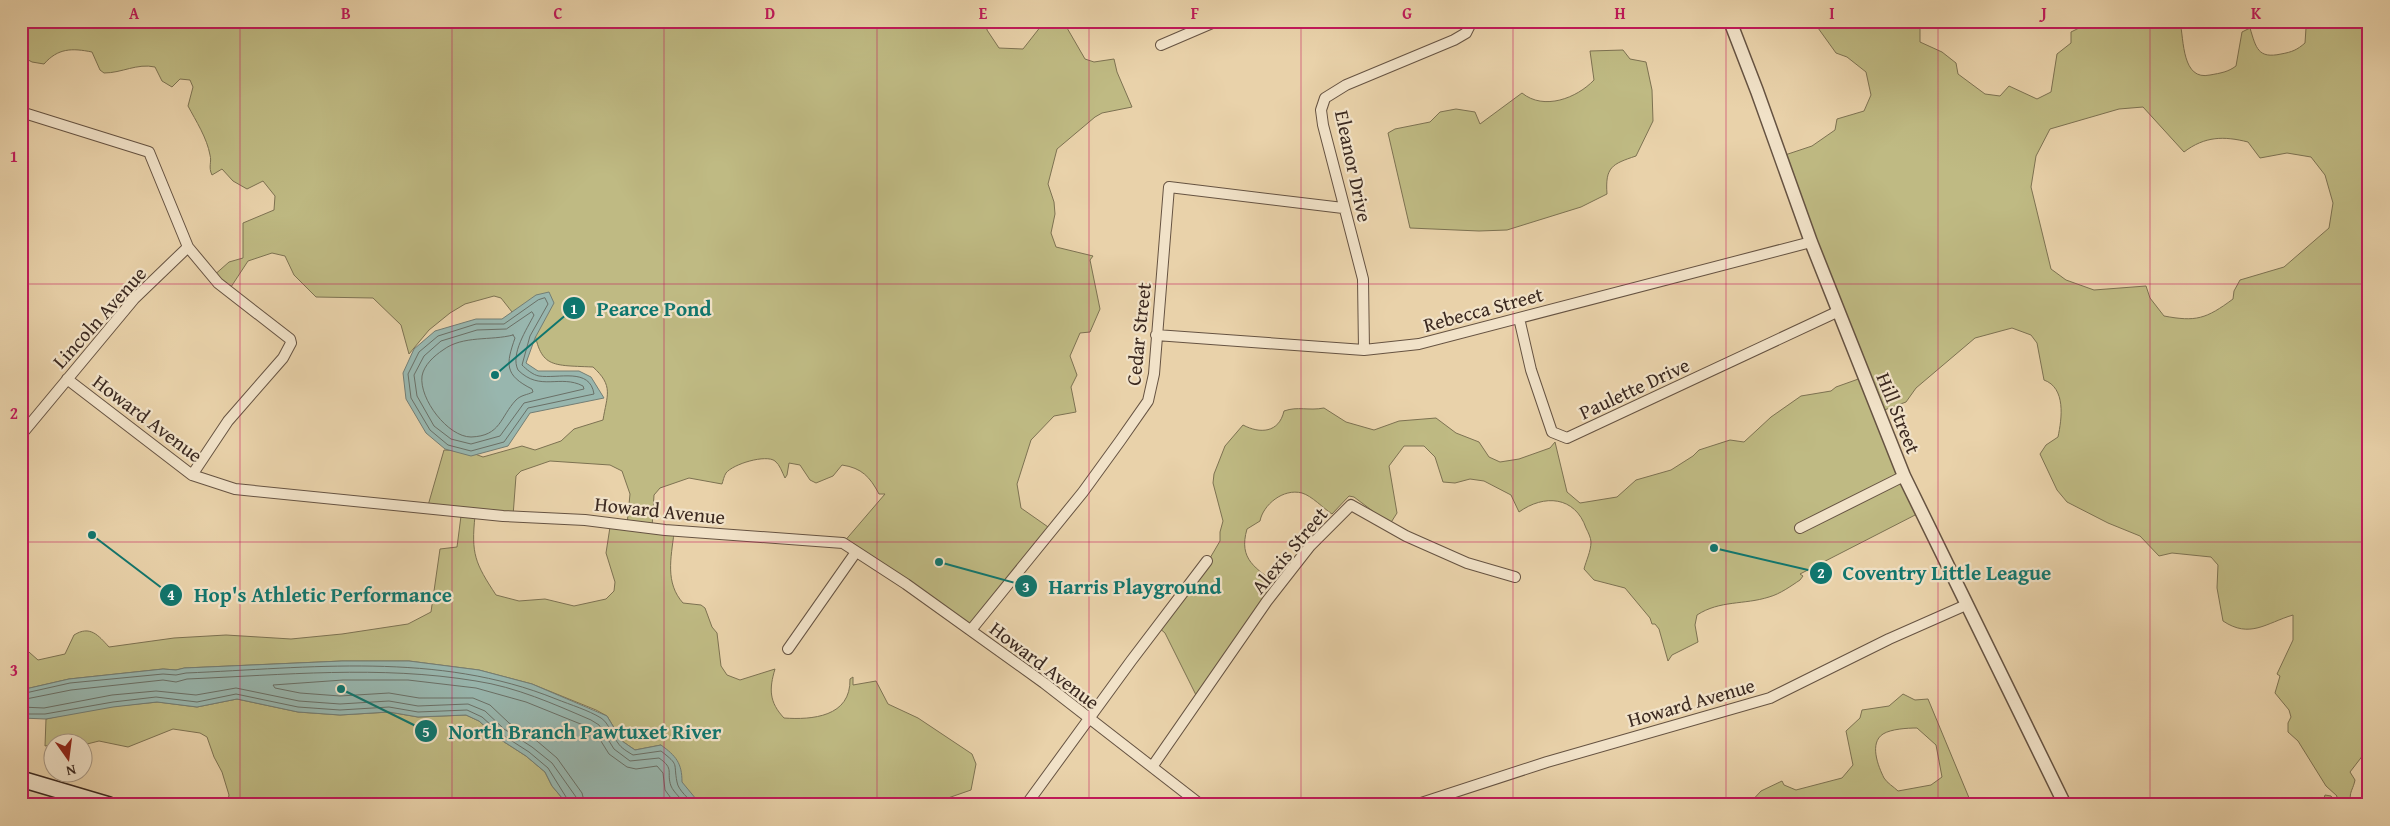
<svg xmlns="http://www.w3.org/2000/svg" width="2390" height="826" viewBox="0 0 2390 826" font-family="'Gentium Book Plus',serif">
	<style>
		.green { fill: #bfba83; stroke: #7d7252; fill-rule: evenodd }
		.water { fill: #98b6ae; stroke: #737e75 }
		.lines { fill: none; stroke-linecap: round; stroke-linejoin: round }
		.shore { stroke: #6a7067; stroke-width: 1 }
		.minor-casing { stroke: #665342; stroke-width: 12 }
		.tertiary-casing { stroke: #665342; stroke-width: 15 }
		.secondary-casing { stroke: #3b2920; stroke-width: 18 }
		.minor { stroke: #f1e2c8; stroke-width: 10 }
		.tertiary { stroke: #f1e2c8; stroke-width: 12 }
		.secondary { stroke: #f1e2c8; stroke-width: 15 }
		.grid { fill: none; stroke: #c2185b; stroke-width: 1; stroke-opacity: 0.55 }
		.labels { text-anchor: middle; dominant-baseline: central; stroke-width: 4.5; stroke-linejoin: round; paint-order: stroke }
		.street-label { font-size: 20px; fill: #3b2920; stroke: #f1e2c8 }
		.leader { fill: none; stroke: #0f766e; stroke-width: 2 }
		.callout-dot { fill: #0f766e; stroke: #f1e2c8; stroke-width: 2 }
		.mark-label { font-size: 15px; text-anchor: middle; font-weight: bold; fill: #fff }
		.callout-label { font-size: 21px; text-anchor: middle; font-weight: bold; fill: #0f766e; stroke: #f1e2c8; stroke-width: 4.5; stroke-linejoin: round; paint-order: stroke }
		.neatline { fill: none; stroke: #c2185b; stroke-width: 2 }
		.grid-label { font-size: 16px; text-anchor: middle; font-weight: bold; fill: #c2185b }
	</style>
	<rect width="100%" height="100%" fill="#e9d2aa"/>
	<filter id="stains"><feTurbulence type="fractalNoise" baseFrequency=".004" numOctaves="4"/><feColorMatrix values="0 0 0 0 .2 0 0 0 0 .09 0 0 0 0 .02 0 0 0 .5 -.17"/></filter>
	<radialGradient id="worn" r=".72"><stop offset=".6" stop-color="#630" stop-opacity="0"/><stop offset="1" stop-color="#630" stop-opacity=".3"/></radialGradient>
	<path class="green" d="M21 21H987V30L999 48 1023 49 1045 21H1063L1085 59 1094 62 1114 59 1117 72 1132 107 1102 113 1095 117 1057 149 1048 184 1054 202 1055 214 1051 233 1056 247 1093 256 1090 260 1100 309 1090 332 1080 333 1070 356 1077 375 1071 387 1076 412 1054 416 1031 440 1017 484 1021 508 1051 529 971 630 843 543 885 494H879C870 477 862 468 842 465L833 476 816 483 810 480 800 465 789 463 787 475 785 478C782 472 780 465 775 461 766 454 733 464 726 473 724 476 723 481 722 484L689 478 660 488 654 495 652 528 674 533C671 558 665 583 683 603L701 605 705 608 712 627 717 633 721 666 727 675 740 680 775 669C769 689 769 702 784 718 812 720 851 717 850 679L853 677V685L876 681 888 704 918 718 972 754 976 764 971 790 948 798 944 805H686L661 745 635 750 622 741 607 716 596 710 532 684 479 670 409 661H342L185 668 176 670 163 669 69 679 21 690V645L38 660 65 654 74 635C90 625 98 635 109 647L174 638 226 635 291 639 342 634 408 624 431 612 440 549 457 547 461 516 427 509 444 450 467 451 483 457 522 446 535 450 561 441 574 429 603 420C607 395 614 386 593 367 547 365 540 368 532 319L512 312 501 298 494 296 465 304 450 313 429 330 409 354 401 325 373 298 316 297 294 275 285 256 272 253 248 261 229 290 212 277 229 262 243 258V223L274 210 275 196 263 181 247 189 233 181 222 169 212 175C208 167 212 162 210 155 207 138 196 121 188 106L193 87 190 80 180 79 172 87 162 81 155 67C137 63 122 73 104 73L100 70 92 52C72 48 58 48 44 64L32 62 21 56ZM550 461 610 465 622 471 630 494 627 525 610 527 606 553 615 582 614 591 606 599 574 606 545 599 519 601 496 595C475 563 471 554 475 516H513L516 476 521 471Z
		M1813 21H1920V42L1942 52 1956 63 1958 74 1985 94 2000 96 2009 86 2037 99 2051 92 2057 54 2071 43V32L2093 21H2144L2155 24 2180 21C2184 41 2182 81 2210 75 2221 73 2228 72 2236 66L2242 32 2250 28C2256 48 2258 59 2281 54 2292 52 2297 50 2305 43L2306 28 2318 21H2369V733L2367 750 2350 772 2355 780C2353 791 2345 797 2356 805H2322L2325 795 2331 796 2335 802 2337 796 2326 786 2298 741 2288 732V723L2291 717 2289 710 2275 693 2280 676 2277 674 2293 640V615C2266 623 2250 639 2223 621L2217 588 2218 565 2211 557 2172 553 2159 556 2140 536 2108 523 2067 502 2057 490 2040 454 2046 445 2058 437C2062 418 2066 388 2044 380L2037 343 2031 335 2012 328 1975 338 1916 388 1906 402 1879 412 1919 513 1800 574 1803 576 1800 580C1791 586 1780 594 1769 597 1744 605 1720 600 1697 615L1695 625 1698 642 1672 655 1668 661 1659 629 1655 624H1652L1650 618 1625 588 1594 580 1584 569C1586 561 1591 551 1591 542 1591 538 1588 532 1586 528 1575 496 1544 494 1519 512L1511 495 1484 481 1470 479 1455 483 1443 482 1435 457 1424 446H1404L1389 466 1397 513 1390 524 1354 497 1349 496 1332 514C1323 508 1312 496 1302 493 1283 488 1263 505 1260 521L1247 529C1238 560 1256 568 1278 585L1197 697 1165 633 1158 627 1210 558 1220 541V532L1223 521 1213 483 1214 474 1225 446 1243 425C1260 434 1279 433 1284 411 1298 406 1308 411 1324 408L1346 422 1374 430 1399 421 1436 418 1456 433 1479 442 1489 457 1500 462 1519 459 1550 448 1555 442 1567 492 1580 503 1617 497 1636 480 1671 470 1693 456 1699 450 1730 440 1744 442 1771 417 1801 396 1831 391 1836 387 1864 377 1782 156 1812 146 1835 130 1837 119 1864 111 1871 95 1866 72 1847 57 1836 53ZM2143 107 2184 152C2205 136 2224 136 2248 142L2260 158 2287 153 2311 157 2325 175 2333 203 2329 228 2284 267 2240 280 2234 291 2233 299C2206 319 2196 322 2164 316L2150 298 2146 286 2094 290 2066 280 2051 269 2031 187 2036 156 2050 129 2119 109Z
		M1623 50 1630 59 1646 62 1652 90 1653 121 1636 156C1612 164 1605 167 1607 194L1581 207 1507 230 1479 231 1410 228 1388 133 1395 129 1430 122 1440 112 1456 109 1475 112 1480 124 1522 93C1544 111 1577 98 1594 80L1590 51Z
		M1903 694 1915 700 1928 699 1972 805H1748L1761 791 1782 781 1784 785 1796 790 1842 778 1853 765 1846 731 1860 718 1862 710 1889 706ZM1917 728 1936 745 1942 777 1931 785 1898 791C1894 787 1887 783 1884 778 1878 766 1869 743 1883 734 1891 729 1907 728 1917 728Z
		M237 699 298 712 340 715 389 712 418 717 466 715 479 721 498 738 526 756 545 772 552 786 568 805H227L229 795 222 772 214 757 207 737 200 733 173 729 128 747 99 741 83 745 62 743 45 746 46 719 96 708 158 702 197 707Z"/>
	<path class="water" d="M549 292 554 303 535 338 526 363 538 371H579L591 377 604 398 530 413 508 446 471 456 445 449 426 433 406 399 403 373 414 349 435 331 476 319H502L536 295Z
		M342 661H409L479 670 532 684 607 716 622 741 635 750 661 745C676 756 682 763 682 782L701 805H568L552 786 545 772 526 756 498 738 479 721 466 715 418 717 389 712 340 715 298 712 237 699 197 707 157 702 113 707 46 719 21 718V690L69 679 163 669 176 670 184 668Z"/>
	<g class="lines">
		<path class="shore" d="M545 298 548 304 530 336 522 365C526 369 533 375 539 376 558 379 590 367 594 394L528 408 504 442 471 451 448 445 430 430 411 398 408 374 419 352 438 336 476 324H504L538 300Z
			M532 312 534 315C527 329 510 354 518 370 540 392 560 374 583 386L584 389 524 403 500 436 471 444 451 439 434 426 417 396 414 375 424 356 441 341 477 330 506 329Z
			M513 335 515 338C506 364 504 375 532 389L533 392C527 395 521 395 516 400 500 417 501 436 471 437 448 437 419 399 422 376 424 365 434 356 443 350 463 335 491 341 513 335Z
			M21 694 70 683 163 674 176 675 186 673C309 668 438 651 556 699 571 705 588 710 601 718 609 723 612 736 618 743 621 748 628 752 633 755L661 751C680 766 673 762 677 782 678 790 689 799 695 805
			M21 700 71 690 163 680 176 682 187 679C283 675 380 665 476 681 516 687 554 704 591 720L599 725 614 749 630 761 659 758C675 769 666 772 671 786 674 793 682 799 686 805
			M21 707 44 708 112 695 156 691 196 695 236 688 299 701 340 704 389 701 418 706 468 704 485 711 504 729 532 747 552 763 576 797 577 805
			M21 714H45L113 702 156 697 197 702 236 694 298 707 340 710 389 707 418 712 467 710 482 717 501 734 529 752 548 768 571 805
			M585 805 582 793 557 758 537 741 509 723 490 705 473 698H419L389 693 340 696 300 693 275 688 273 685 343 680H408L476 688 526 702 588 727 594 730 609 754 627 767 636 769 657 766 663 773 665 790 676 805"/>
		<g class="minor-casing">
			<path id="minor" d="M1161 45 1217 21
				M21 112 149 152 188 247 218 283 290 339 291 343 283 358 228 421 192 475
				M1519 318 1531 370 1552 432 1567 438 1839 311
				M1156 335 1364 350 1419 344 1811 242
				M1364 350 1363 279 1323 125 1321 110 1325 98 1346 85 1454 40 1466 33 1472 21
				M67 379 192 475 235 489 503 516 585 520 665 530 843 543 906 584 1044 683 1201 805
				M21 435 134 299 188 247
				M1800 528 1904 476
				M971 630 1083 492 1120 441 1148 401 1154 374 1169 187 1343 208
				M788 649 856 552
				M1152 767 1267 601 1310 546 1351 505 1406 536 1467 563 1515 577
				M1026 805 1131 661 1207 561
				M1415 805 1547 762 1770 698 1889 639 1966 605"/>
		</g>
		<g class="tertiary-casing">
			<path id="tertiary" d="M1730 21 1757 91 1811 242 1904 476 2065 805"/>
		</g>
		<g class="secondary-casing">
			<path id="secondary" d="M21 779 109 805"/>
		</g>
		<use href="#minor" class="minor"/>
		<use href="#tertiary" class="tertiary"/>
		<use href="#secondary" class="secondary"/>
	</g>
	<path class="grid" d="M240 21V805M452 21V805M664 21V805M877 21V805M1089 21V805M1301 21V805M1513 21V805M1726 21V805M1938 21V805M2150 21V805M21 284H2369M21 542H2369"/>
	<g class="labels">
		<g class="street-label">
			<text transform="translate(1354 166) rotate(78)">Eleanor Drive</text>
			<text transform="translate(1483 309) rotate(-15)">Rebecca Street</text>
			<text transform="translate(99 317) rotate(-48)">Lincoln Avenue</text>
			<text transform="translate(1138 334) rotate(-84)">Cedar Street</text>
			<text transform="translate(1634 388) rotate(-25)">Paulette Drive</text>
			<text transform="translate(1899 413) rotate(68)">Hill Street</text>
			<text transform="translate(148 418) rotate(37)">Howard Avenue</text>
			<text transform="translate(660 510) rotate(6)">Howard Avenue</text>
			<text transform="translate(1289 550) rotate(-50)">Alexis Street</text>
			<text transform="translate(1045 665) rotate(37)">Howard Avenue</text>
			<text transform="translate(1691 702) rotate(-16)">Howard Avenue</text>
		</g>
	</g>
	<path class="leader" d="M495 375L574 308M1714 548L1821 573M939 562L1026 586M92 535L171 595M341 689L426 731"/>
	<g class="callout-dot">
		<circle cx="495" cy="375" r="5"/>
		<circle cx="1714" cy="548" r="5"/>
		<circle cx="939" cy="562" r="5"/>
		<circle cx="92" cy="535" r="5"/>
		<circle cx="341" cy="689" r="5"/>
		<circle cx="574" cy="308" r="12"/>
		<circle cx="1821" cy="573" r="12"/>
		<circle cx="1026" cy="586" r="12"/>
		<circle cx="171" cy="595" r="12"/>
		<circle cx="426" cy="731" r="12"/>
	</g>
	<g class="mark-label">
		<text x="574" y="314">1</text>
		<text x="1821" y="578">2</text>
		<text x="1026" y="592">3</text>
		<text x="171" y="600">4</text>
		<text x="426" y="737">5</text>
	</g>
	<g class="callout-label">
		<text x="654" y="316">Pearce Pond</text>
		<text x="1947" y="580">Coventry Little League</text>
		<text x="1135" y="594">Harris Playground</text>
		<text x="323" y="602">Hop's Athletic Performance</text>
		<text x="585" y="739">North Branch Pawtuxet River</text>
	</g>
	<rect width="2390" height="826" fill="none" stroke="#e9d2aa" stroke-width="55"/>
	<g transform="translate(68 758) rotate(166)"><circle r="24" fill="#f1e2c8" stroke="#a89885"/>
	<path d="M0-4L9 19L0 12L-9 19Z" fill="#8f2418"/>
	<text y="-8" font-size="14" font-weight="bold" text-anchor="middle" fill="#3b2920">N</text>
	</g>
	<rect x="28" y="28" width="2334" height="770" class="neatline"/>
	<g class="grid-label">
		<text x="134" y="19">A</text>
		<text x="346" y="19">B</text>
		<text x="558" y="19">C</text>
		<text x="770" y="19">D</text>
		<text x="983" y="19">E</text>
		<text x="1195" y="19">F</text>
		<text x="1407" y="19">G</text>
		<text x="1620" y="19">H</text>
		<text x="1832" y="19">I</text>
		<text x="2044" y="19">J</text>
		<text x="2256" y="19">K</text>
		<text x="14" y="162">1</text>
		<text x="14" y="419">2</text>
		<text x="14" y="676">3</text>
	</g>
	<rect width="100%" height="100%" filter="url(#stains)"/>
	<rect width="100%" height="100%" fill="url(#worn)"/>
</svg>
